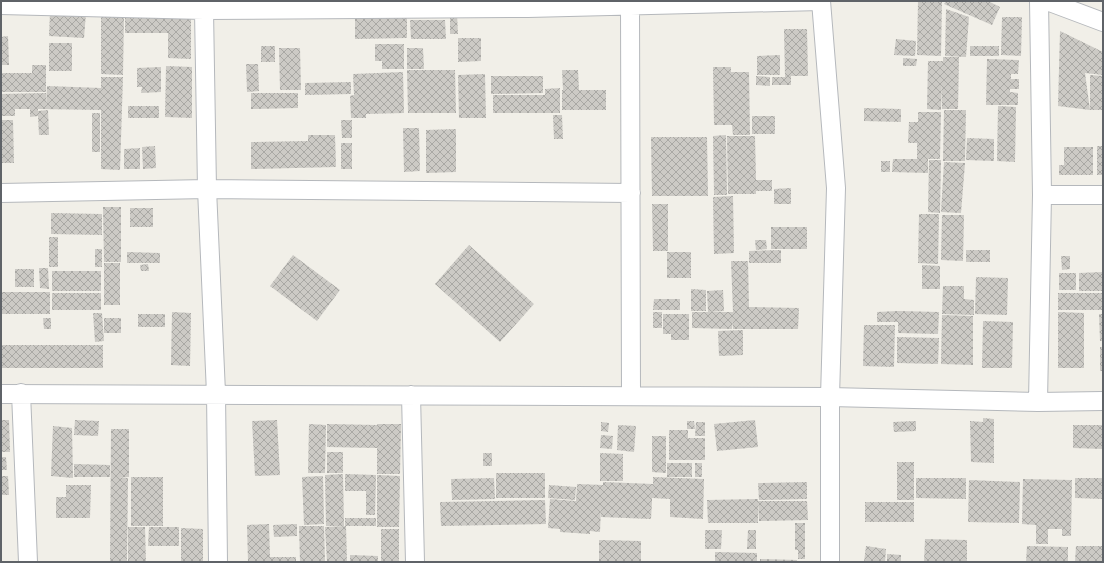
<svg xmlns="http://www.w3.org/2000/svg" width="1104" height="563" viewBox="0 0 1104 563" font-family="Lato,sans-serif">
	<style>
		.building { fill: url(#building-cross-hatch) }
		.lines { fill: none; stroke-linecap: round; stroke-linejoin: round }
		.street-casing { stroke: #b5b8bc; stroke-width: 20 }
		.street { stroke: #fff; stroke-width: 18 }
	</style>
	<defs>
		<pattern id="building-cross-hatch" width="8" height="8" patternUnits="userSpaceOnUse"><rect width="8" height="8" fill="#cccac5"/><path d="M0 0l8 8M0 8l8-8" fill="none" stroke="#a9a8a4"/></pattern>
	</defs>
	<rect width="100%" height="100%" fill="#f1efe8"/>
	<path class="building" d="M918 1H942L941 56 917 55Z
		M946 1H988L1000 7 992 25 944 4Z
		M946 9 969 17 966 57 945 56Z
		M50 12 86 13 84 38 49 36Z
		M125 12 191 13V59L168 58V33H125Z
		M101 13H124L123 75 101 74Z
		M450 13H457L458 34H450Z
		M355 17H407V38L355 39Z
		M1002 17H1022L1021 56 1001 55Z
		M410 20H445L446 39H411Z
		M784 29H807L808 76H791V85H772V77H785Z
		M1060 31 1103 52V75L1085 73 1090 110V75L1103 76V110H1090L1058 106Z
		M8 36 9 65H1V37Z
		M458 38H481V61L458 62Z
		M896 39 916 41 915 56 894 55Z
		M49 43H72V71H49Z
		M375 44H404V69H382V61H375Z
		M261 46H275V62H261Z
		M970 46H999V56H970Z
		M279 48H300L301 90H280Z
		M407 48H423L424 69H407Z
		M780 55V75H757V56Z
		M943 57H959L958 109H942V84L941 110 927 109 928 61H943Z
		M903 58 917 59 916 66H903Z
		M987 59 1019 60 1018 74H1011V79H1019V89H1010V92L1018 93V105H986Z
		M246 64H258L259 91 247 92Z
		M32 65H46V92H1V73H32Z
		M166 66 192 67V118L165 117Z
		M161 67V92L141 93 142 87H137V68Z
		M713 67H731V72H749L750 135H733L732 125H714Z
		M407 70H455L456 113H408Z
		M562 70H578L579 90H563Z
		M403 72 404 113 366 114V118H351L350 96 354 95 353 74Z
		M485 74 486 118H459L458 75Z
		M491 76H543V93L491 94Z
		M756 76 770 77V86L756 85Z
		M101 77H123L120 170 101 169V110L38 109V111L48 110 49 135H39L38 116 30 117V109H35H15V116H1V94L46 93V106L47 86 101 88Z
		M351 82V94L305 95V83Z
		M560 88V113H493V95H545V89Z
		M562 90H606V110H562Z
		M251 93H298V108L251 109Z
		M128 106H159V118H128Z
		M998 106 1016 107 1015 162 997 161Z
		M864 108 901 109V122L864 121Z
		M944 110H966L965 161H943Z
		M918 112H941L940 159H928V173L892 172 893 159H917V143H908L909 122H918Z
		M92 113H100V152H92Z
		M553 115H562L563 139H554Z
		M752 116H775V134H752Z
		M1 120H13L14 163H1Z
		M341 120H352V138H342Z
		M403 128H419L420 171 404 172Z
		M456 129V172L426 173V130Z
		M308 135H335L336 167 251 169V142L308 141Z
		M726 135 727 195H714L713 136Z
		M727 136H755L756 180H772V191H756V194H728Z
		M651 137H707L708 196H652Z
		M967 138 994 139V161L966 160Z
		M341 143H352V169H341Z
		M155 146 156 168 143 169 142 147Z
		M1097 146H1103V175H1097Z
		M1064 147H1093V175H1059V165H1064Z
		M140 148V169H124V149Z
		M929 160H941L940 213 928 212Z
		M881 161H890V172H881Z
		M944 162 965 163 961 213 941 212Z
		M791 188V204H774V189Z
		M733 196 734 253 714 254 713 197Z
		M652 204H668V251H653Z
		M103 207H121V262H104Z
		M130 208H153V227H130Z
		M51 213 102 214V235L51 234Z
		M919 214H939L938 264 918 263Z
		M942 215H964L963 261 941 260Z
		M771 227H807V249H771Z
		M49 237H58V267H49Z
		M755 240H766L767 249 756 250Z
		M469 245 534 304 500 342 435 284Z
		M95 249H102V267H95Z
		M781 250V263H749V251Z
		M966 250H990V262H966Z
		M127 252 160 253V263H127Z
		M667 252H691V278H667Z
		M293 255 340 290 317 321 270 286Z
		M1061 256H1070V269L1062 270Z
		M731 261H748L749 307 799 308 798 329H733V321L732 329 692 328V312H733Z
		M104 263H120V305H104Z
		M148 264 149 271H141L140 265Z
		M922 265 940 266V289H922Z
		M39 268H48L49 289 40 288Z
		M15 269H34V287H15Z
		M52 271H101V291H52Z
		M1103 272V291H1079V273Z
		M1059 273H1076V290H1059Z
		M976 277 1008 278 1007 315 975 314Z
		M943 286H964V299L974 300V315L942 314Z
		M691 289 706 290V311H691Z
		M723 290 724 311 708 312 707 291Z
		M1 292H50V314H1Z
		M52 293H101V310H52Z
		M1058 293H1103V310H1058Z
		M654 299H680V310H653Z
		M898 311 939 312 938 334 898 333V322H877V312Z
		M172 312 191 313 190 366 171 365Z
		M653 312H662V328H653Z
		M1058 312 1084 313V368H1058Z
		M93 313H102L104 341 95 342Z
		M138 314H165V327H138Z
		M663 314H689V340H671V334H663Z
		M1099 314H1103V341H1100Z
		M942 315 973 316V365L941 364Z
		M43 318H51V329H44Z
		M104 318H121V333H104Z
		M983 321 1013 322 1012 368H982Z
		M864 325H895L894 367 863 366Z
		M743 330V355L719 356 718 331Z
		M897 337 939 338 938 364 897 363Z
		M1 345H103V368H1Z
		M1100 347H1103V371H1100Z
		M983 418 994 419V463L971 462 970 421 983 422Z
		M1 420H9L10 452H1Z
		M75 420 99 421 98 436 74 435Z
		M277 420 280 475 255 476 252 421Z
		M755 420 758 447 717 451 714 424Z
		M687 421H694L695 429H687Z
		M916 421V431L894 432 893 422Z
		M601 422 609 423 608 432 601 431Z
		M696 422H705V436H695Z
		M309 424 326 425 325 473H308Z
		M327 424 377 425V433V424H401L400 474H377V448L327 447Z
		M618 425 636 426 634 452 617 450Z
		M1073 425H1103V449L1073 448Z
		M53 426 72 428 73 478 51 476Z
		M111 429H129V477H119L128 478 127 562H110Z
		M669 430H688V438H705V460H669Z
		M601 435 613 436 612 449 600 448Z
		M652 436H666V473L652 472Z
		M327 452H343V473H327Z
		M483 453H492V466H483Z
		M600 453 623 454V481H600Z
		M1 457H6L7 470H1Z
		M897 462H914V500H897Z
		M667 463H692V477H667Z
		M695 463H702V477H695Z
		M74 464 110 465V477H74Z
		M496 473H545V498H496Z
		M343 474 344 526H326L325 475Z
		M345 474 376 475 375 515H366V491H345Z
		M377 475 400 476 399 527H377Z
		M1 476H8L9 495H1Z
		M323 476 324 524 304 525 302 477Z
		M131 477H163V526H131Z
		M653 477 704 479 703 519 670 517V499L652 498V502L630 501 652 502 651 519 601 517V507L600 532 590 531V534L560 532V529L548 528 550 499 576 501 577 484 603 485V482L653 484Z
		M494 478 495 499 452 500 451 479Z
		M916 478H966V499L916 498Z
		M1075 478H1103V499L1075 498Z
		M1023 479 1072 480 1071 536H1062V529H1048V544H1036V525L1022 524Z
		M969 480 1020 482 1019 523 968 522Z
		M807 482V499L759 500 758 483Z
		M66 485H91L90 518H56V497H66Z
		M549 485 576 487 575 500 548 498Z
		M758 499V523H708L707 500Z
		M545 500 546 524 441 526 440 502Z
		M758 501H807L808 520 759 521Z
		M865 502H914V522H865Z
		M345 518H376V526H345Z
		M795 523H805V559H798V550H795Z
		M269 524 270 557H296V562H248L247 525Z
		M297 524V536L274 537 273 525Z
		M299 526H324L325 562H300Z
		M346 526 347 562H327L325 527Z
		M128 527H145L146 562H128Z
		M149 527H179V546H148Z
		M181 528 203 529V562H181Z
		M381 529H399V562H381Z
		M705 530H722L721 549H705Z
		M748 530H756V549H747Z
		M925 539 967 540V562H924Z
		M599 540 641 541V562H599Z
		M866 546 886 549 885 562H864Z
		M1027 546 1068 547V562H1026Z
		M1076 546H1103V562H1075Z
		M715 552 757 553V562H715Z
		M887 554 901 555V562H887Z
		M350 555 378 556V562H350Z
		M760 559 797 560V562H760Z"/>
	<g class="lines">
		<g class="street-casing">
			<path id="street" d="M821 1 836 188 830 397V562
				M1047 1 1103 22
				M1 5 204 10 528 8 821 1
				M630 5 631 396
				M204 10 207 189 216 393 218 562
				M1 193 207 189 631 193
				M1042 195H1103
				M21 393 28 562
				M1 394 830 397 1038 402 1103 401
				M411 395 415 562
				M1038 402 1042 195 1039 1"/>
		</g>
		<use href="#street" class="street"/>
	</g>
	<rect width="1104" height="563" fill="none" stroke="#5f6368" stroke-width="4"/>
</svg>
